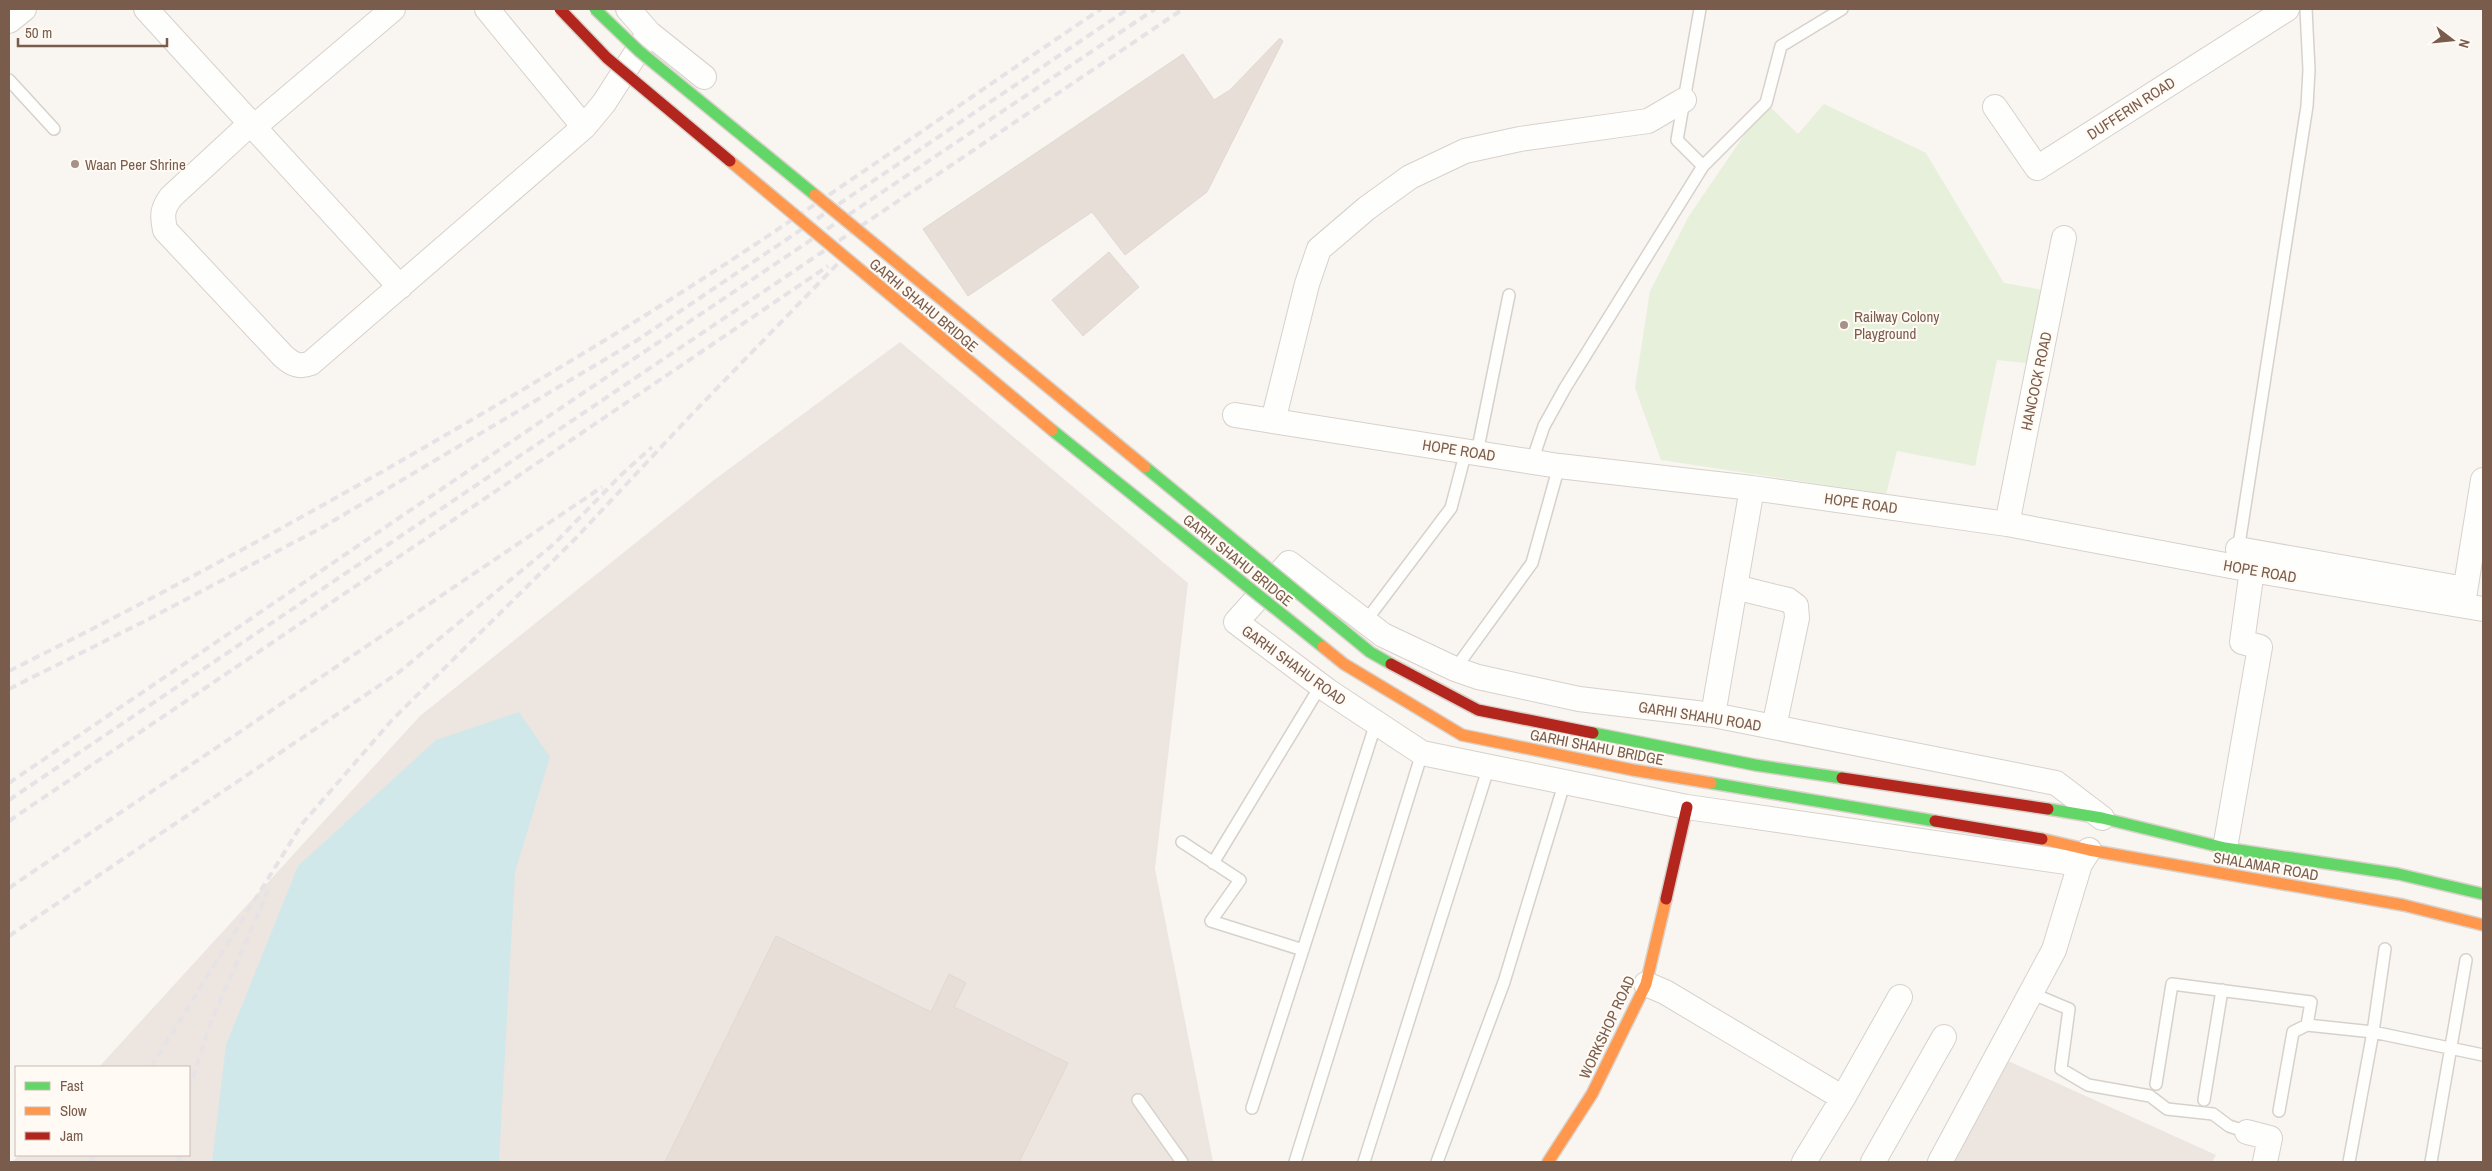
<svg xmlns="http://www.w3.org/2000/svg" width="2492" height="1171" viewBox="0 0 2492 1171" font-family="'Archivo Narrow',sans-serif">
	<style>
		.industrial { fill: #ede5e0 }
		.green { fill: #e7f0db }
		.water { fill: #d0e8ea }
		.building { fill: #e6ded7; stroke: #e2d8d2 }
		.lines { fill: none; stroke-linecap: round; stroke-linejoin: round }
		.lane-casing { stroke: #d7d1cb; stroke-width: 14 }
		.street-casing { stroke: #d7d1cb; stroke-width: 26 }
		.fast-casing { stroke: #d9d2cb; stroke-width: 14 }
		.slow-casing { stroke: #d9d2cb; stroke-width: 14 }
		.jam-casing { stroke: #d9d2cb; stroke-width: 14 }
		.lane { stroke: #fefefd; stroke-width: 11 }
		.street { stroke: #fefefd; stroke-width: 24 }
		.fast { stroke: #63d668; stroke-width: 11 }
		.slow { stroke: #ff974d; stroke-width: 11 }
		.jam { stroke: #b3261e; stroke-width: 11 }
		.rail { stroke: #e6e3e7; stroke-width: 4; stroke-dasharray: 8 5; stroke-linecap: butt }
		.fast-bridge-casing { stroke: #d9d2cb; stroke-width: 14; stroke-linecap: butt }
		.slow-bridge-casing { stroke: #d9d2cb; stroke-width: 14; stroke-linecap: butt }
		.jam-bridge-casing { stroke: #d9d2cb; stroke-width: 14; stroke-linecap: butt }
		.fast-bridge { stroke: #63d668; stroke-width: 11 }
		.slow-bridge { stroke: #ff974d; stroke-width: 11 }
		.jam-bridge { stroke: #b3261e; stroke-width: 11 }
		.poi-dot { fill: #a69286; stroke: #fffaf3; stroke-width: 2 }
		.labels { text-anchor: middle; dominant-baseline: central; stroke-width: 4; stroke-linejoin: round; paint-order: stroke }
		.street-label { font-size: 15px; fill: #7a5c4d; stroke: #fffaf3 }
		.poi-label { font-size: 15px; fill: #7a5c4d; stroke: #fffaf3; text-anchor: start }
	</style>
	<rect width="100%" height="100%" fill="#f9f5f0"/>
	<path class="industrial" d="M900 342 1188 583 1155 869 1213 1162H12L19 1155H189V1067H99L420 716 714 480Z
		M1997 1056 2216 1155 2212 1162H1940Z"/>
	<path class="green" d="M1766 103 1798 134 1824 104 1926 153 2004 283 2049 291 2035 364 1997 360 1975 466 1897 451 1886 494 1661 460 1635 388 1650 291 1689 216Z"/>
	<path class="water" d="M519 712 550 757 515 872 499 1162H212L226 1045 298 866 436 740Z"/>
	<path class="building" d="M1280 38 1283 41 1207 192 1125 255 1092 212 968 296 923 229 1183 54 1214 100 1230 90Z
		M1109 252 1139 287 1083 336 1052 300Z
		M776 936 931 1012 949 974 966 983 954 1007 1068 1063 1019 1162H665Z"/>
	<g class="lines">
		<g class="lane-casing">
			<path id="lane" d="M9 80 54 129
				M1703 166 1766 103 1781 46 1842 9
				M1477 453 1509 295
				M1532 461 1544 426 1565 388 1703 166 1677 140 1700 9
				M2238 551 2307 106 2309 70 2306 9
				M1365 622 1451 508 1466 451
				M1455 669 1532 563 1559 466
				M1182 842 1240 880 1211 921 1303 950
				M1213 863 1321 685
				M2031 993 2069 1009 2061 1069 2088 1085 2150 1096 2167 1109 2213 1114 2229 1126 2247 1132
				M2156 1084 2172 984 2311 1002 2307 1025 2373 1032 2483 1055
				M1138 1100 1182 1162
				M2204 1100 2222 990
				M1252 1108 1376 723
				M2279 1111 2293 1032 2307 1025
				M1295 1162 1422 753
				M1364 1162 1489 766
				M1437 1162 1504 982 1565 781
				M2349 1162 2373 1032 2385 949
				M2431 1162 2466 960"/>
		</g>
		<g class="street-casing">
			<path id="street" d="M146 9 400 287
				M487 9 584 127
				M628 9 649 33 704 77
				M9 21 24 9
				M1995 107 2037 168 2287 9
				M251 123 171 197C162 209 162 215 165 230L283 356C292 364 299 368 311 363L584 127 604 103 649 33
				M255 126 393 9
				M1235 415 1559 466 1752 488 2007 524 2252 570 2483 609
				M1273 421 1307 284 1319 249 1367 208 1410 177 1465 151 1520 139 1648 121 1684 100
				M2007 524 2064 238
				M2238 549 2465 589
				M1735 587 1788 600 1796 606 1797 618 1774 727
				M2463 604 2483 480
				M1713 715 1752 488
				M2225 848 2260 647 2242 642 2252 570
				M2089 850 2080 864 1687 807 1422 753 1328 691 1236 622 1289 563 1383 635 1455 669 1478 677 1579 699 1713 715 2056 783 2102 818
				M1646 984 1665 992 1843 1098
				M2247 1132 2270 1138 2265 1162
				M1804 1162 1843 1098 1900 997
				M1873 1162 1944 1037
				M1940 1162 2054 950 2080 864"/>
		</g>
		<g class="fast-casing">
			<path id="fast" d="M2048 809 2102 818 2225 848 2398 874 2483 894"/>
		</g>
		<g class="slow-casing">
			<path id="slow" d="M2042 839 2089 850 2403 905 2483 925
				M1548 1162 1592 1094 1646 984 1666 899"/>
		</g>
		<g class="jam-casing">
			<path id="jam" d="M1666 899 1687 807"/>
		</g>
		<use href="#lane" class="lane"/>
		<use href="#street" class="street"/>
		<use href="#fast" class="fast"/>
		<use href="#slow" class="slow"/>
		<use href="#jam" class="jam"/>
		<path class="rail" d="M9 671C216 568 417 455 615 334 780 233 940 117 1101 9
			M9 689 145 621 323 527 636 341 1128 9
			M9 783 577 397 1155 9
			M9 800 1183 9
			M9 821 828 266
			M9 888 602 487
			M9 936 398 673 555 543 621 475 652 447
			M151 1067 302 824 392 720 575 539 694 412 849 252
			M189 1090 210 1024 268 891
			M90 1162 94 1155
			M179 1162V1155"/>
		<g class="fast-bridge-casing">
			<path id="fast-bridge" d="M595 9 639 51 815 195
				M1052 430 1323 647
				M1145 467 1370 652 1391 664
				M1593 733 1755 765 1842 778
				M1711 783 1935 821"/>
		</g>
		<g class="slow-bridge-casing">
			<path id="slow-bridge" d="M730 161 1052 430
				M815 195 1145 467
				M1323 647 1344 664 1462 735 1633 770 1711 783"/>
		</g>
		<g class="jam-bridge-casing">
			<path id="jam-bridge" d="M560 9 607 58 730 161
				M1391 664 1478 710 1593 733
				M1842 778 2048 809
				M1935 821 2042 839"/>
		</g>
		<use href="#fast-bridge" class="fast-bridge"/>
		<use href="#slow-bridge" class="slow-bridge"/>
		<use href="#jam-bridge" class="jam-bridge"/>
	</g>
	<g class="poi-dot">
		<circle cx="75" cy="164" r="5"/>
		<circle cx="1844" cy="325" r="5"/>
	</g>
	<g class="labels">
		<g class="street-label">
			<text transform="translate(2131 108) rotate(-33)">DUFFERIN ROAD</text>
			<text transform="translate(924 305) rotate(40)">GARHI SHAHU BRIDGE</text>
			<text transform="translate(2036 381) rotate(-78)">HANCOCK ROAD</text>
			<text transform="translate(1459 450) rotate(9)">HOPE ROAD</text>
			<text transform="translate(1861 503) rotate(8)">HOPE ROAD</text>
			<text transform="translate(1238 560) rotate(39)">GARHI SHAHU BRIDGE</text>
			<text transform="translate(2260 571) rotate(10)">HOPE ROAD</text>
			<text transform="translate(1294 665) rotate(36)">GARHI SHAHU ROAD</text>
			<text transform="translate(1700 716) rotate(9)">GARHI SHAHU ROAD</text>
			<text transform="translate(1597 747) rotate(11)">GARHI SHAHU BRIDGE</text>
			<text transform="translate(2266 866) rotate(10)">SHALAMAR ROAD</text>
			<text transform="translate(1607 1027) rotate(-65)">WORKSHOP ROAD</text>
		</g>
		<g class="poi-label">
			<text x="85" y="164">Waan Peer Shrine</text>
			<text x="1854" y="316">Railway Colony<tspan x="1854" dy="17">Playground</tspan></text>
		</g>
	</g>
	<rect width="2492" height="1171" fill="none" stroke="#7a5c4d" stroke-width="20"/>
	<rect x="15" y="1066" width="175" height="90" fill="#fffaf3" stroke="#cabbb1"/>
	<rect x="25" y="1082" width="25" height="8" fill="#63d668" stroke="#cabbb1"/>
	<text x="60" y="1091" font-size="15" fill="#7a5c4d">Fast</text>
	<rect x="25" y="1107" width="25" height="8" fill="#ff974d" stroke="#cabbb1"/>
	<text x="60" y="1116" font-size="15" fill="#7a5c4d">Slow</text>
	<rect x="25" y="1132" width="25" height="8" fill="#b3261e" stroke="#cabbb1"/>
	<text x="60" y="1141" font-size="15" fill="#7a5c4d">Jam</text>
	<g transform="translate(2452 40) rotate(106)" stroke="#fffaf3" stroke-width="4" paint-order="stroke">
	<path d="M0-4L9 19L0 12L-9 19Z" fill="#7a5c4d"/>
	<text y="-8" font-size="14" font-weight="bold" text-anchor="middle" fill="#7a5c4d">N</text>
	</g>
	<path d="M18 38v8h149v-8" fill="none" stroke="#7a5c4d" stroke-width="2.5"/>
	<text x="25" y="38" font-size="15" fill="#7a5c4d" stroke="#fffaf3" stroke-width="4" paint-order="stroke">50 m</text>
</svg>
